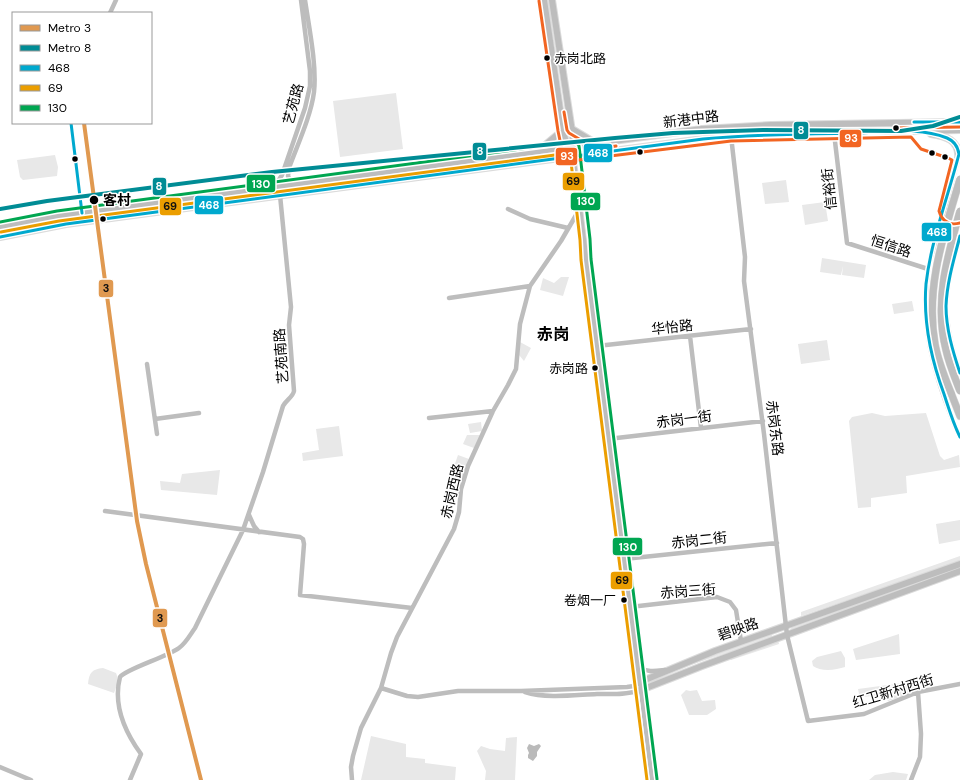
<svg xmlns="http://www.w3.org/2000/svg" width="960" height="780" viewBox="0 0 960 780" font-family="'DM Sans','Noto Sans SC',sans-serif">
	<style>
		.green { fill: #e8e8e8 }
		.water { fill: #bababa }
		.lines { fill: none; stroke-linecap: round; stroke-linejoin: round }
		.major-casing { stroke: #dbdbdb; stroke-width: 8 }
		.highway-casing { stroke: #dbdbdb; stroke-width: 8 }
		.minor { stroke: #bdbdbd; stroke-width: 4.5 }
		.major { stroke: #bdbdbd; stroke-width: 6 }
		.highway { stroke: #bdbdbd; stroke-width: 7 }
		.highway-bridge-casing { stroke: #dbdbdb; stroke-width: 8; stroke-linecap: butt }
		.highway-bridge { stroke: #bdbdbd; stroke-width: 7 }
		.bus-1-casing { stroke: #fff; stroke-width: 6 }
		.bus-2-casing { stroke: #fff; stroke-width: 6 }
		.bus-3-casing { stroke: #fff; stroke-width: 6 }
		.bus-4-casing { stroke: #fff; stroke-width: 6 }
		.bus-1 { stroke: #00a9ce; stroke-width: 3 }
		.bus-2 { stroke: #eb9e00; stroke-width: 3 }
		.bus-3 { stroke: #00a651; stroke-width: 3 }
		.bus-4 { stroke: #f26522; stroke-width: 3 }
		.metro-1-casing { stroke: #fff; stroke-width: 7 }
		.metro-2-casing { stroke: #fff; stroke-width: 7 }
		.metro-1 { stroke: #e09950; stroke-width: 4 }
		.metro-2 { stroke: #008c95; stroke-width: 4 }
		.bus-dot { fill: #000; stroke: #fff; stroke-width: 1.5 }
		.labels { text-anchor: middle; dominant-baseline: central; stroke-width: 3; stroke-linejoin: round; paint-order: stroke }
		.bus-label { font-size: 13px; fill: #000; stroke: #fff; text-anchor: end }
		.street-label { font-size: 14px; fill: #000; stroke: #fff }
		.stop-label { font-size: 14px; font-weight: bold; fill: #000; stroke: #fff; text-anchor: start }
		.quarter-label { font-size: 16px; font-weight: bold; fill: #000; stroke: #fff }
		.line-badge { stroke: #fff; stroke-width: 1.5 }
		.badge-label { font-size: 11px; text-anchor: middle; font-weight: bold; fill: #fff }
		.pale-badge-label { font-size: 11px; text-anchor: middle; font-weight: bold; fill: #111 }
	</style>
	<rect width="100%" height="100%" fill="#fff"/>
	<path class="green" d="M396 93 403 149 340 157 333 101Z
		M55 155 58 167 57 176 23 180 20 177 17 160Z
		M786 180 789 202 765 204 762 183Z
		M825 202 828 221 805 225 802 205Z
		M822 258 866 265 864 278 842 275 843 266 841 275 820 272Z
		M561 277H569L563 296 540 290 543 278 554 283Z
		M912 301 914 311 894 314 892 304Z
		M827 340 830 360 801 364 798 344Z
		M520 342 531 348 524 361 519 355Z
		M872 413 885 416 926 413 940 456 944 460 959 455 960 467 906 476 907 493 871 498V507L858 508 849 421 852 417Z
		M481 422 482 431 470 433 468 424Z
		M339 426 343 456 303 461 302 453 319 450 316 429Z
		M467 435H480L474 448 463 444Z
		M458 455 469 459 455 499 444 495Z
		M220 470 217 495 161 490 160 481 180 483 182 474Z
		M960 520V540L939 544 936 524Z
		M960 556V561L801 616V612Z
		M960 565V571L792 631 790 626Z
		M771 632 773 638 690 665 694 660Z
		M899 634 900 654 856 660 853 649Z
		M778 639 779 644 731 660 730 657Z
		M841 651 845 658V667C836 670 821 672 813 666L812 661 817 657Z
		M103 668 116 673C119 680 117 686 114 693L88 684C89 673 92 669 103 668Z
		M910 682 917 684 918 690 913 693 888 701 884 695 861 697 859 694 858 689Z
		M686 690 690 691 697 690 702 701 715 700 716 709 707 715H689L681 695Z
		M371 736 406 744V757L425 759V763L456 767 455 780H361Z
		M517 737 515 780H485L486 771 477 751 481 746 490 749 505 751 506 738Z
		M893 772 908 774 906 780H869L875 775Z"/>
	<path class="water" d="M529 744 534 746 539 744 541 746 537 752V756L533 761 528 758V755L529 753 527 748Z"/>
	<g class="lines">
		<g class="major-casing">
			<path id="major" d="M544 0 563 130 567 148 572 156 574 169 640 682 715 651 960 564
				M552 0 575 151
				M572 129 597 144
				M931 134C945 136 960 140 958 158
				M538 151 563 130
				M0 227 58 216 702 129 771 125 960 122
				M0 237 66 224 703 139 747 135 960 130
				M641 690 702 666 960 571"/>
		</g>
		<g class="highway-casing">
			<path id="highway" d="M951 393 960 416"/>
		</g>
		<path class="minor" d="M110 13 116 0
			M71 123 82 213
			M834 133 847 243 928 269
			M731 136 745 257 744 281 764 434 787 635 808 721 864 714 918 692 960 684
			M959 156 929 264C921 315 928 352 945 400 950 413 954 426 960 437
			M292 184 288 176 289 168C297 146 311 116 314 92 317 66 309 27 305 0
			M275 186 282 175 305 108 310 86V71L301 0
			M508 209 530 219 568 228
			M960 236C953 262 944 291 947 318 949 337 954 355 960 373
			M449 298 530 286
			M690 336 701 428
			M597 346 751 329
			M147 364 157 434
			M429 418 493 411
			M155 419 199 413
			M608 439 763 421
			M105 511 300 537 303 539 304 544 300 595 412 608
			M249 515 254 526 259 532
			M624 559 777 543
			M630 607 717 597 730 602 736 610 741 641
			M637 665C645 673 655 671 665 670
			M381 688 407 696 418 697 458 691H521L627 687 634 686 640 682 652 780
			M525 692C547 699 574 695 597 694 611 694 627 695 641 690
			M0 767 31 780
			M130 780 141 754C125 732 113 704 120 677 126 669 167 657 179 648 186 643 190 635 195 628L243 530 263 472 283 406C286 400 293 397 294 391L289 325 291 307 280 195
			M352 780 351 767 353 756 361 728 381 688 391 653 397 637 454 529 459 512 461 489 468 466 493 411 508 385 516 369 520 324 530 286 561 241 579 210
			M911 780 920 757 921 734 918 692"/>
		<use href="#major" class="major"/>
		<use href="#highway" class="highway"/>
		<g class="highway-bridge-casing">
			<path id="highway-bridge" d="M960 211C947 257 934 303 946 350 949 364 955 378 960 391
				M951 393C945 378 938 361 935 344 925 287 944 234 960 179"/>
		</g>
		<use href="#highway-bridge" class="highway-bridge"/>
		<g class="bus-1-casing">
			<path id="bus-1" d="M914 122H960
				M71 123 82 213
				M960 236C954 259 947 282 946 306 946 329 953 352 960 373
				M0 237 66 224 703 139C756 134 809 134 862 133 890 132 920 127 947 138 954 141 958 147 959 154 948 197 931 240 926 284 923 322 931 359 944 394 949 409 953 423 960 437"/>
		</g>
		<g class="bus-2-casing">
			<path id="bus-2" d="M1 232 59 221 570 153 580 240 581 260 647 780"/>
		</g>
		<g class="bus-3-casing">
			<path id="bus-3" d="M0 222 57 211 573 142 577 143 579 146 590 239 591 259 657 779"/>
		</g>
		<g class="bus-4-casing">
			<path id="bus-4" d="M539 1 558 131 562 150 570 161 731 141 911 137 921 149 948 158 952 160 939 211C942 221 949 226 960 223
				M564 112 567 130 569 133 596 149 616 146
				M896 128 960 127"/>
		</g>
		<use href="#bus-1" class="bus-1"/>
		<use href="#bus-2" class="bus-2"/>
		<use href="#bus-3" class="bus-3"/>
		<use href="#bus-4" class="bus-4"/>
		<g class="metro-1-casing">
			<path id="metro-1" d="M84 123 137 521 146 564 201 780"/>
		</g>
		<g class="metro-2-casing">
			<path id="metro-2" d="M0 209 47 201 272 172 615 138 673 133 763 130 901 131 933 126 960 117"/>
		</g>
		<use href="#metro-1" class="metro-1"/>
		<use href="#metro-2" class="metro-2"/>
	</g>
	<g class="bus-dot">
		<circle cx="547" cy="58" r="3.5"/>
		<circle cx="896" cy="128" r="3.5"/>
		<circle cx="640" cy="152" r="3.5"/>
		<circle cx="932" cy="153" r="3.5"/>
		<circle cx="945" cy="157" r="3.5"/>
		<circle cx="75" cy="159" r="3.5"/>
		<circle cx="94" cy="200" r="5"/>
		<circle cx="103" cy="219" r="3.5"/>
		<circle cx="595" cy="368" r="3.5"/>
		<circle cx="624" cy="600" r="3.5"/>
	</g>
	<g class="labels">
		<g class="bus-label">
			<text x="554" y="58" text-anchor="start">赤岗北路</text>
			<text x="588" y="368">赤岗路</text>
			<text x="616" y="600">卷烟一厂</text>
		</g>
		<g class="street-label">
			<text transform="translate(293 104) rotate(-75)">艺苑路</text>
			<text transform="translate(691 119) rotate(-7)">新港中路</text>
			<text transform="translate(829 189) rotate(-96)">信裕街</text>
			<text transform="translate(891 246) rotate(18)">恒信路</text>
			<text transform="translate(672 327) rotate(-6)">华怡路</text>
			<text transform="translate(281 356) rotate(-94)">艺苑南路</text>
			<text transform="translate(684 419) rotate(-7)">赤岗一街</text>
			<text transform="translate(775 428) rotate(83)">赤岗东路</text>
			<text transform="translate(452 491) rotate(-77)">赤岗西路</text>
			<text transform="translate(699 540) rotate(-6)">赤岗二街</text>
			<text transform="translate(688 591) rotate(-4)">赤岗三街</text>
			<text transform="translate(738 629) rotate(-19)">碧映路</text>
			<text transform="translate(893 691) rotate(-17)">红卫新村西街</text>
		</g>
		<g class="stop-label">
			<text x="103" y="200">客村</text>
		</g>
		<g class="quarter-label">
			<text x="553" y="334">赤岗</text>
		</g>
	</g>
	<g class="line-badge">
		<rect x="793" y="121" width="16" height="19" rx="4" fill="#008c95"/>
		<rect x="839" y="129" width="23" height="19" rx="4" fill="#f26522"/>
		<rect x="472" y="142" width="15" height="19" rx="4" fill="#008c95"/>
		<rect x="583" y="143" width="30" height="20" rx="4" fill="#00a9ce"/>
		<rect x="555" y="147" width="23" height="19" rx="4" fill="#f26522"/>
		<rect x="562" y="172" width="23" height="19" rx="4" fill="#eb9e00"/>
		<rect x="246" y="174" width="30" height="19" rx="4" fill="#00a651"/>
		<rect x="152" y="177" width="15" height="19" rx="4" fill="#008c95"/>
		<rect x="570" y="192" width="31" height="19" rx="4" fill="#00a651"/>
		<rect x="194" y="195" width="30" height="20" rx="4" fill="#00a9ce"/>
		<rect x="159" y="197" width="23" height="19" rx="4" fill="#eb9e00"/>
		<rect x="921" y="222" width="31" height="20" rx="4" fill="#00a9ce"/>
		<rect x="98" y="279" width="16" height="19" rx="4" fill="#e09950"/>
		<rect x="612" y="537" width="31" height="19" rx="4" fill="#00a651"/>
		<rect x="610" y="571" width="23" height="19" rx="4" fill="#eb9e00"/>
		<rect x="152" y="608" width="16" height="20" rx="4" fill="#e09950"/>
	</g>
	<g class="badge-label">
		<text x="801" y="134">8</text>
		<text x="851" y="142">93</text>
		<text x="480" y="155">8</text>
		<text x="598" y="157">468</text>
		<text x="567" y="160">93</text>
		<text x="261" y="188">130</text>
		<text x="159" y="190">8</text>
		<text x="586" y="205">130</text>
		<text x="209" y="209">468</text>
		<text x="937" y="236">468</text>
		<text x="628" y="551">130</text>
	</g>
	<g class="pale-badge-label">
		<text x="573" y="185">69</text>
		<text x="170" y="210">69</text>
		<text x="106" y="292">3</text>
		<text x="622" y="584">69</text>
		<text x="160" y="622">3</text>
	</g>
	<rect x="12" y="12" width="140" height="112" fill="#ffffff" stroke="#999999"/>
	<rect x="20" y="25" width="20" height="6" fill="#e09950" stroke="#999999"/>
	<text x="48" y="32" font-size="12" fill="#000000">Metro 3</text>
	<rect x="20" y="45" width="20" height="6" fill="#008c95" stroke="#999999"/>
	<text x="48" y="52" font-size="12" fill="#000000">Metro 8</text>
	<rect x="20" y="65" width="20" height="6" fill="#00a9ce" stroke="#999999"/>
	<text x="48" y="72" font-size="12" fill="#000000">468</text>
	<rect x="20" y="85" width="20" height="6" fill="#eb9e00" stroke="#999999"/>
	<text x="48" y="92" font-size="12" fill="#000000">69</text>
	<rect x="20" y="105" width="20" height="6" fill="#00a651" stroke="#999999"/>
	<text x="48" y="112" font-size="12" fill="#000000">130</text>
</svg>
